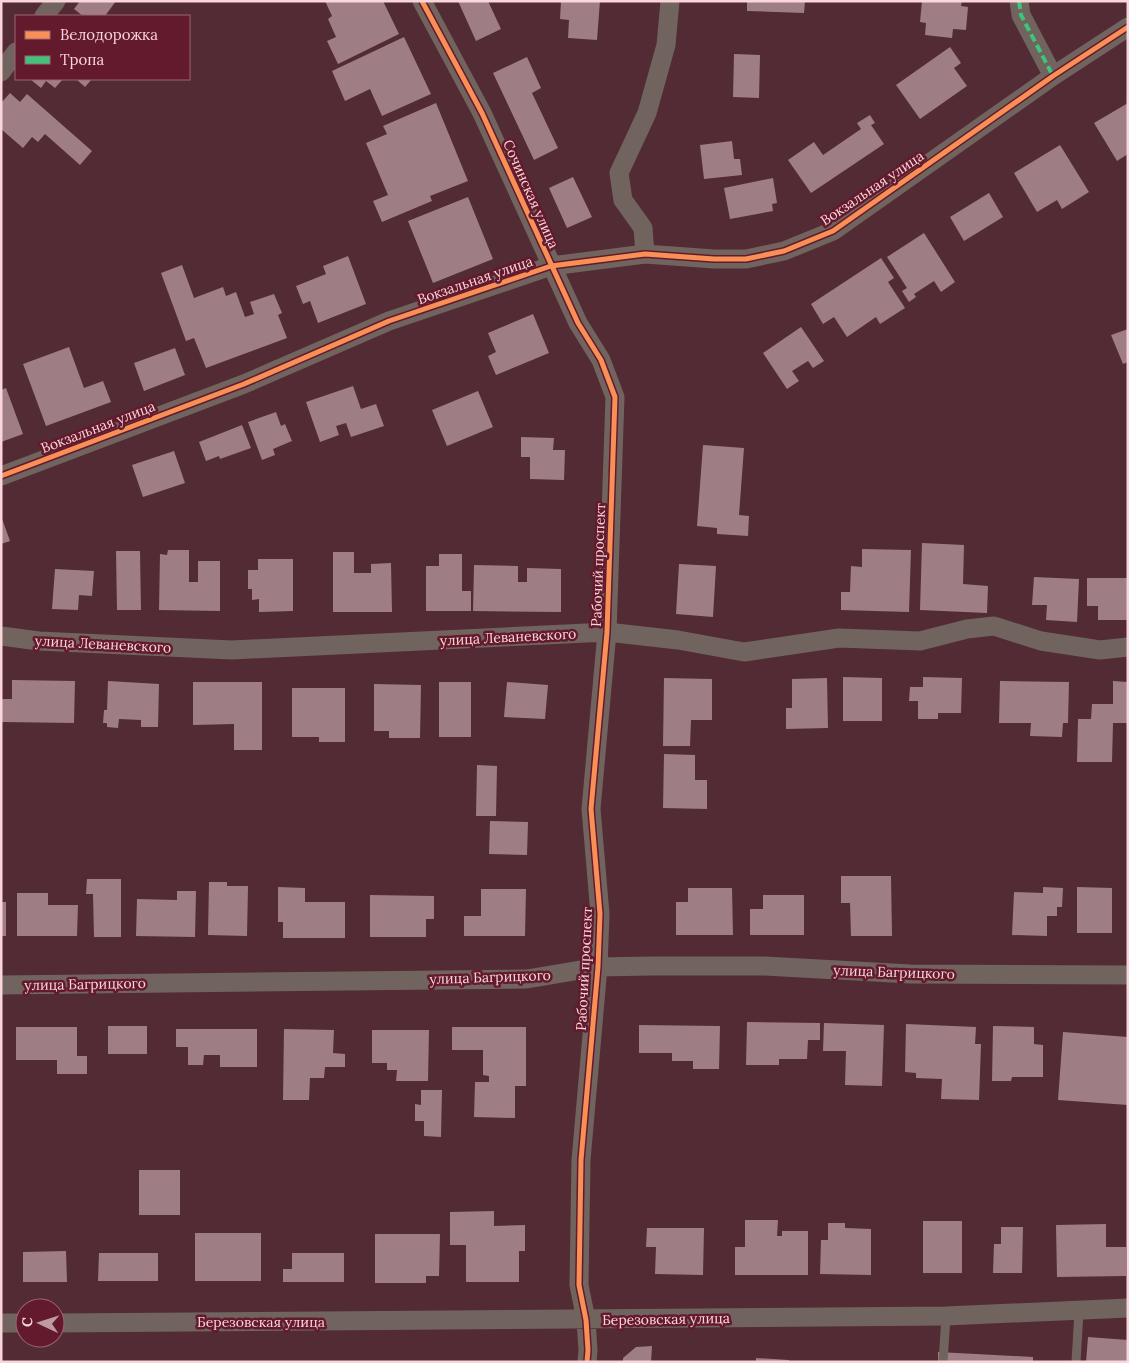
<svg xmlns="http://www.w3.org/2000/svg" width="1129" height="1363" viewBox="0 0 1129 1363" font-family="Lora,serif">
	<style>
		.building { fill: #9e7e84 }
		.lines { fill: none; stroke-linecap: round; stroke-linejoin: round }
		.service { stroke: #71645f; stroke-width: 9 }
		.minor { stroke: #71645f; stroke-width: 19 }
		.quiet { stroke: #40c37c; stroke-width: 4; stroke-dasharray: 8 4; stroke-linecap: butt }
		.cycleway-casing { stroke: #631a2d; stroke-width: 8 }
		.cycleway { stroke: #f78f57; stroke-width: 5 }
		.labels { text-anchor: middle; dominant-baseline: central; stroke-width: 5; stroke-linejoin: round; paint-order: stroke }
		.street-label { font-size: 14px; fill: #fad5d9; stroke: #631a2d }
	</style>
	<rect width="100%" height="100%" fill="#522b35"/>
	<path class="building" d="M80 1H116L105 16H83L74 9Z
		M325 1H383L399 34 338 64 327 41 336 37 328 19 332 16Z
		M458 1H488L501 29 476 41Z
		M561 1H600L597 40 568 38 569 20 560 19Z
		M747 1H805L804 13 747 11Z
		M922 1H962L961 6 968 7 966 30 953 29 952 38 925 35 926 23 920 22Z
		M404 37 431 94 382 116 370 89 345 101 332 71Z
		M950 47 961 63 954 68 967 86 920 119 896 85Z
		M734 54 760 55 759 98 733 97Z
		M527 57 541 88 532 93 558 148 534 160 493 73Z
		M30 79H63L55 88 46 81 41 88Z
		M76 79H92L85 87Z
		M10 93 20 102 27 94 92 151 80 165 45 134 38 142 32 137 23 148 1 129V103Z
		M436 103 468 181 430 196 432 201 382 222 373 201 388 195 366 143 387 134 383 126Z
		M1128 103V154L1117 161 1094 123Z
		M870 115 875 123 871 125 884 144 811 193 788 160 814 142 823 155 861 129 857 123Z
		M732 141 734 159H740L742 175 704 179 700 145Z
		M1060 145 1089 192 1062 209 1057 200 1037 212 1014 173Z
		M573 177 592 217 567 228 549 188Z
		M773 178 777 203 772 204 773 211 730 219 724 188Z
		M989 193 1003 217 964 241 950 217Z
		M468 197 493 259 433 283 408 221Z
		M924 233 955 282 941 292 934 281 914 294 916 297 909 302 902 291 907 288 887 257Z
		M348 256 366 304 318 323 310 301 303 304 296 286 326 274 323 266Z
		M881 258 894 278 888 282 905 308 880 324 876 317 847 337 834 317 823 324 811 304Z
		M182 265 194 298 223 287 226 296 236 292 245 317 254 314 250 302 274 294 282 313 278 315 287 338 206 368 194 338 186 341 161 273Z
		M533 314 549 353 496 375 488 356 496 352 488 333Z
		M801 327 824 361 813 368 808 361 792 371 799 381 787 389 763 353Z
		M1128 329V362L1123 364 1111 335Z
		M69 347 84 388 103 381 111 402 46 426 23 364Z
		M175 348 185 375 144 391 134 363Z
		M353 386 361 409 376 404 384 426 351 437 346 423 336 426 339 435 320 442 306 402Z
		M6 388 23 434 1 442V390Z
		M478 391 493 427 447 446 432 410Z
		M276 412 281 426 285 424 292 441 273 449 275 455 262 460 248 422Z
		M242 425 251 448 220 459 219 456 206 461 199 442Z
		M521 437 554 438 553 450H565L564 480 530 479V457H521Z
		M703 445 744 448 739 515 749 516 748 536 717 534V528L697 526Z
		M174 451 185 483 143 497 132 465Z
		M1 516 10 541 1 544Z
		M922 543 964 545 963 584 988 586 987 613 920 610Z
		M862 549 911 550 909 612 841 610V592H850L851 566 862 567Z
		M168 550H189V582H198V561H220V611L159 610 160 554 167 555Z
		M116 551H140L141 610H117Z
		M333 552H354V573H371V564L391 563 392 612H333Z
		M439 554H462V591H471V611H426V566H439Z
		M258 559H293V611L259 612V599L252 600V589H248V570H258Z
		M679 564 716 566 713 617 676 614Z
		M474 565 518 566V582H527V568L561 569V612L473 611Z
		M55 569 94 571 92 596 79 595 78 610 52 609Z
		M1034 577 1079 579 1077 622 1046 620 1047 605H1032Z
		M1087 578H1128V620H1098V606H1087Z
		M843 677 882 678V721H843Z
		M923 677 962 678 961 713H938V719H918V701H909L910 687H923Z
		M664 678 712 679V720H691L690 746H663Z
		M827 678 828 728 786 729V708H792V679Z
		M12 680 75 681 74 723 2 722V699H12Z
		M108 681 159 684 158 727H141V720L119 719 118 728 107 727V723H103L104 710H107Z
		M1000 681 1069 682 1068 723H1063L1062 737 1030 736 1031 723H999Z
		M1113 681 1128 682V723H1113L1112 762H1077L1078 719H1091L1092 704H1113Z
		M193 682H262V750H234V724L193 725Z
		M439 682H471V737H439Z
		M507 682 548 685 545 719 504 717Z
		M374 684 421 685 420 738H389V731H374Z
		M292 688H345V742H319V737H292Z
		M664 754 695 755V780H707V809L663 808Z
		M477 765 497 766 496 816H476Z
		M490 821 528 822 527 855 489 854Z
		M841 876H891L892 936H851L850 903H841Z
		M87 879H121V937H94L93 894H86Z
		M209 882H227V886H248L247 936 208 935Z
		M278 887 305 888V902H345V938H283V922H278Z
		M1043 887 1063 888 1062 907H1057V916H1047V936L1012 935 1014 892 1043 893Z
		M1077 887 1112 888V933H1077Z
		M688 888H732L733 935H676V902H688Z
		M481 889H526L525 936H464V916H481Z
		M177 891H196L195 937 136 936 137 899 177 900Z
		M17 893H48V905H78L77 936H17Z
		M370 895 434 896V919H426V937H370Z
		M763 895H804V935H750V909H763Z
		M1 902H6V936H1Z
		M747 1022 820 1023V1040H808L807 1059H779V1065H746Z
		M824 1023 884 1025 882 1086 845 1085 846 1051H823Z
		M906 1024 976 1027 975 1044H981L979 1100 941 1099 942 1079 916 1078V1073L905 1072Z
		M639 1025 720 1026 719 1069H693V1061H672V1053H639Z
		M108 1026H147V1054H108Z
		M993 1026 1034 1027V1044L1043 1045V1077H1012L1011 1081H992Z
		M16 1027H77V1056H87V1074H57V1060H16Z
		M452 1027H526V1086H515V1118L474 1117 475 1082H489V1076L483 1075V1050H452Z
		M176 1029H257V1067H220V1055H204L203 1065H188V1047H176Z
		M284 1029 334 1030 333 1053 345 1054V1067H325L324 1078H310L309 1100H283Z
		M372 1030H429L428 1081H396L397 1070H387V1063H372Z
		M1063 1032 1128 1037V1105L1058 1100Z
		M421 1090H442L441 1137 424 1136V1121H415V1104L421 1105Z
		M139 1170H180V1215H139Z
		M494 1211V1226L525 1225V1251H519V1282H466V1245H450V1212Z
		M745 1220H778L777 1236H782V1231H808V1275H735V1247H745Z
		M923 1221H962V1273H923Z
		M828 1223H845V1228L871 1229V1275L820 1274 821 1240H828Z
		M1106 1224V1247H1126V1276L1057 1277 1056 1225Z
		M1001 1227H1023L1022 1273H993L994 1244H1001Z
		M647 1228H704L703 1275 655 1274 656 1247H646Z
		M195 1233H261V1281H195Z
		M375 1234H440L439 1276H426V1283H375Z
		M66 1251 67 1282H23V1252Z
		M99 1253H158V1281H98Z
		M292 1253H344V1282H283V1269H292Z
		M1088 1337 1128 1340V1362H1086Z
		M652 1346 651 1362H623V1358L636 1347Z
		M938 1352 1033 1357V1362H938Z
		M756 1358 789 1360V1362H756Z"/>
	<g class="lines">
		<path class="service" d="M943 1362 946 1316
			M1076 1362 1079 1311"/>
		<path class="minor" d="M422 1 482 113 578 323 601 360 615 397 607 632 591 809 600 914 598 967 581 1160 579 1285 586 1320 588 1350 587 1362
			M1019 1 1021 15 1053 76
			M44 16 56 1
			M1 72 16 52
			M645 254 643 228 623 200 619 173 647 113 666 45 670 1
			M1 476 244 384 389 321 551 266 645 254 714 259H746L784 251 833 231 1053 76 1128 27
			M1 636 39 641 232 650 607 632 678 640 744 652 839 638 920 641 967 629 994 626 1041 641 1100 650 1128 647
			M1 985 527 979 598 967 651 966H765L910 974 1128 975
			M1 1323H25
			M55 1323 946 1316 1128 1308"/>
		<path class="quiet" d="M1019 1 1021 15 1053 76"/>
		<g class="cycleway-casing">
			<path id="cycleway" d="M422 1 482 113 578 323 601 360 615 397 607 632 591 809 600 914 598 967 581 1160 579 1285 586 1320 588 1350 587 1362
				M1 476 244 384 389 321 551 266 645 254 714 259H746L784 251 833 231 1053 76 1128 27"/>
		</g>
		<use href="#cycleway" class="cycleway"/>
	</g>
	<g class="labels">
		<g class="street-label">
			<text transform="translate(872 188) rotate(-34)">Вокзальная улица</text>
			<text transform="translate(531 194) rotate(66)">Сочинская улица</text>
			<text transform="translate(475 280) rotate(-19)">Вокзальная улица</text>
			<text transform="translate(98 427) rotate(-21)">Вокзальная улица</text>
			<text transform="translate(598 565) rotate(-88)">Рабочий проспект</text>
			<text transform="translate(508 637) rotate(-3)">улица Леваневского</text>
			<text transform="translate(103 644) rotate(3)">улица Леваневского</text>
			<text transform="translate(584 969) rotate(-87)">Рабочий проспект</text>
			<text transform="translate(894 972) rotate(2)">улица Багрицкого</text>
			<text transform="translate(490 977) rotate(-2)">улица Багрицкого</text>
			<text transform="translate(85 984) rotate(-1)">улица Багрицкого</text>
			<text transform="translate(666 1319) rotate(-1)">Березовская улица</text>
			<text x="261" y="1322">Березовская улица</text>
		</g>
	</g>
	<rect width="1129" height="1363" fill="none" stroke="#fad5d9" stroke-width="5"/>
	<rect x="15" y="15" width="175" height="65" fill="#631a2d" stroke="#9f6572"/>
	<rect x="25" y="31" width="25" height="8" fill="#f78f57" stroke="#9f6572"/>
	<text x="60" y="40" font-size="15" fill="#fad5d9">Велодорожка</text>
	<rect x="25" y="56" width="25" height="8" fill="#40c37c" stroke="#9f6572"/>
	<text x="60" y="65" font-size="15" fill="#fad5d9">Тропа</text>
	<g transform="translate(40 1323) rotate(274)"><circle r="24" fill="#631a2d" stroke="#9f6572"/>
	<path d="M0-4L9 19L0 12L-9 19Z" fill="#bf9aa0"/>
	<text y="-8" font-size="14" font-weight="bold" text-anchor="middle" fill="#fad5d9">С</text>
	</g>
</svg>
